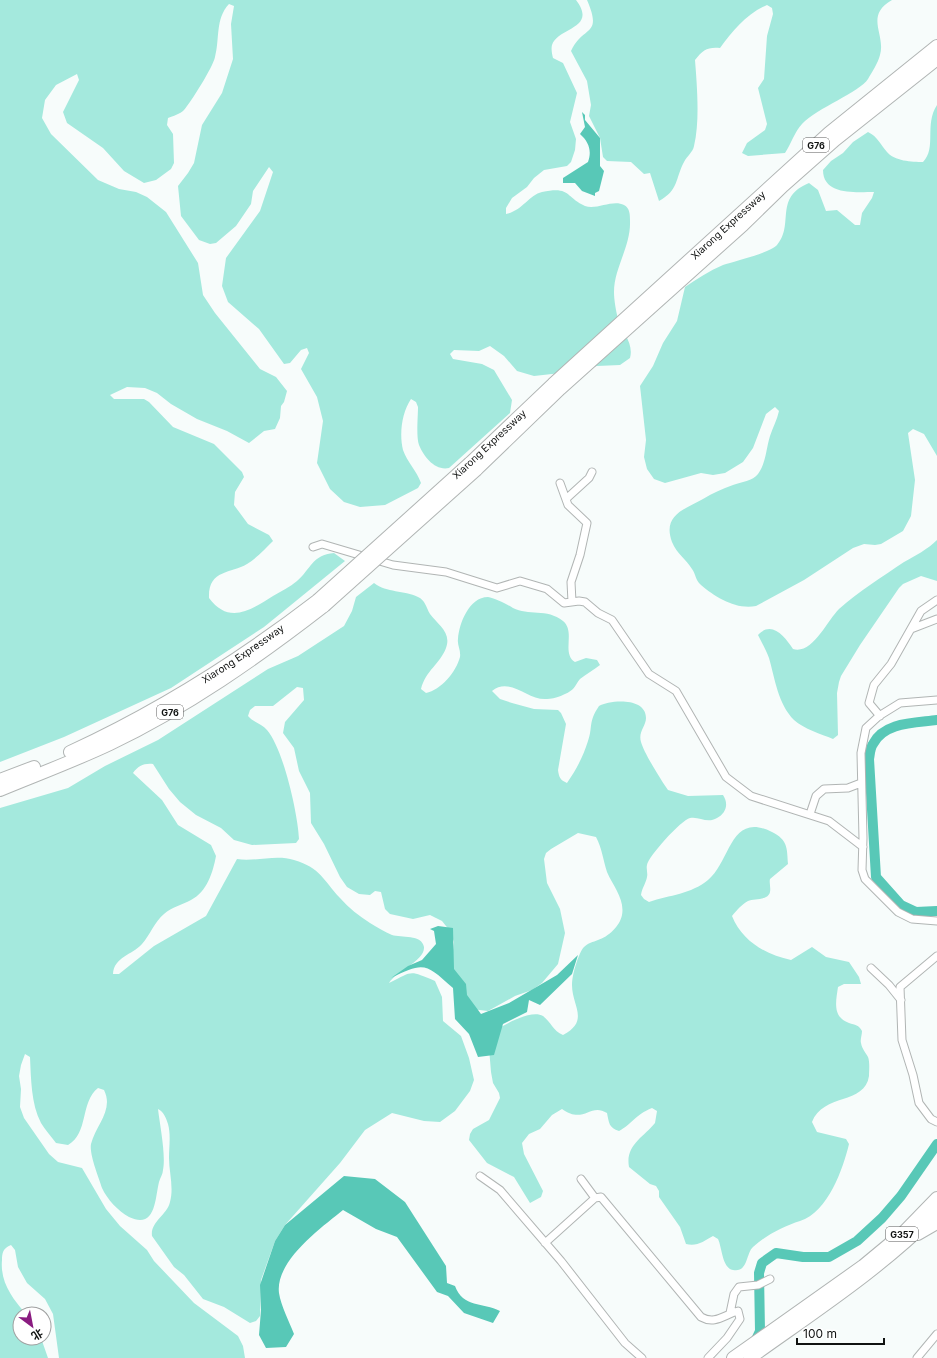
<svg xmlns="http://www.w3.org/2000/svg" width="937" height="1358" viewBox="0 0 937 1358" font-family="Inter,'Noto Sans SC',sans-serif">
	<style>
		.green { fill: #a4e9dd }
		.water { fill: #58c8b7 }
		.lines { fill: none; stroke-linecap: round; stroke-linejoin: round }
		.river { stroke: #58c8b7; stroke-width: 10 }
		.street-casing { stroke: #b1b5b4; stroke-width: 9 }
		.primary-casing { stroke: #b1b5b4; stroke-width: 12 }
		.highway-casing { stroke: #b1b5b4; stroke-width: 14 }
		.street { stroke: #fff; stroke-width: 7 }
		.primary { stroke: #fff; stroke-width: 10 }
		.highway { stroke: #fff; stroke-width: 12 }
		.highway-bridge-casing { stroke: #b1b5b4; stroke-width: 14; stroke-linecap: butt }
		.highway-bridge { stroke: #fff; stroke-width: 12 }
		.labels { text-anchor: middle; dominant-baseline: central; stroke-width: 3; stroke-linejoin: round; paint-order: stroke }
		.shield { fill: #fff; stroke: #585958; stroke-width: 1 }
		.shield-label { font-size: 9px; font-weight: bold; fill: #101211 }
		.street-label { font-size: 10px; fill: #101211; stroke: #fff }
	</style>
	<rect width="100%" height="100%" fill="#f7fcfb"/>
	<path class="green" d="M0 0H576C598 29 558 27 552 45 551 49 552 54 553 58L563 63 577 93 570 122 576 139 575 150 571 162 567 166 544 170 534 178 527 187 512 198 506 208V214C522 211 529 195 542 192 571 186 565 197 585 206 597 210 613 199 624 205 630 208 630 215 630 221 631 246 614 268 614 292 614 300 616 311 618 319 622 332 634 343 630 358L620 365 597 366 579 371 534 376 517 371 504 356 490 346 479 351 454 350 450 354 453 359 482 364 494 370 512 400 510 413 449 468C435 471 424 457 419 445 416 437 418 416 418 407L416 402 411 399C402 412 399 434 403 450 407 462 417 471 421 483L418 488 385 505 360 507 344 502 330 489 317 463 323 421 317 397 301 369 309 353 307 348 301 350 290 363 284 364 259 329 228 302 222 286 226 258 260 211 273 172 269 167 253 191 251 204 236 226 216 243 210 244 199 240 181 216 178 186 188 173 194 163 202 125 222 93 233 59 231 24 234 6 229 4C215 19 220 39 215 57 213 67 191 102 184 110 180 114 173 116 168 118L167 125 173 134 174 163 171 169 156 180 144 183 124 171 103 148 67 123 63 112 79 80 77 74 56 85 45 100 42 118 51 134 98 180 119 189 136 192 147 197 166 212 198 263 203 295 215 313 260 369 276 377 287 391 284 402 281 406 280 418 275 429 264 431 249 443 227 431 197 419 171 404 157 393 145 388 127 387 110 395 114 399H144L149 402 173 427 214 444 242 472 244 477 235 492 234 505 248 524 269 535 273 541C265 549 257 558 247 564 231 574 208 569 209 598 229 625 251 610 273 596 281 591 290 587 297 581 311 569 312 555 334 553L345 561 264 627 171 688 64 737 0 762Z
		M587 0H892C864 16 886 34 880 55 878 63 872 72 868 79 860 92 817 108 802 124 795 131 791 144 785 153L748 156 742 153 747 143 765 130 767 124 758 88 764 79 767 36 773 14 772 8 767 5C746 14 733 31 720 48 707 47 703 50 695 60 697 86 700 121 694 146 693 152 687 156 684 162 675 179 679 190 659 201L650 173 644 174 631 162 607 161 603 157 600 138 589 116 591 105 587 81 571 51C583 25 603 37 587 0Z
		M937 105V456L924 434 913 429 908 433 915 480 911 516 903 531 881 544 875 545 864 544 853 548 804 580 756 606C736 610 715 597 701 585 695 580 696 574 692 569 686 559 677 554 672 542 662 515 685 509 703 499 713 493 722 489 733 485 741 482 753 481 758 474 766 463 766 449 770 436 773 427 777 420 779 411L775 407 766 414 753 448 743 462 725 473 713 475 701 473 665 483 654 479 647 469 644 457 646 440 640 386 653 366 663 343 677 321 685 287C697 279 709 271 723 265 735 261 770 253 777 245 795 224 773 198 809 183L818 190 826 211 837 210 855 225H860L862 213 872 198 874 192C857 192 823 196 823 170L831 161 843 153 853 142 868 132C878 137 880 144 887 152 894 161 912 162 923 162 937 148 924 125 937 105Z
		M937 540V581L921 576 903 584 899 588 860 645 841 676 839 682 837 693 838 735 833 739C821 734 804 729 794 720 778 704 775 679 769 658 766 650 762 643 758 635 772 620 785 637 793 649 812 655 827 621 839 609 859 591 882 577 904 562 915 556 928 549 937 540Z
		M374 583C387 593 404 590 418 597 425 600 426 607 430 614 437 624 452 632 446 648 440 664 426 670 421 689L426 693C441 690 456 672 460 657 461 650 457 645 458 639 459 624 469 597 488 597 494 598 507 604 513 608 528 616 547 608 563 621 576 632 561 653 575 662L586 658 597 660 600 665C594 670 586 674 580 679 577 682 576 686 573 689 568 694 554 699 547 699 528 701 510 676 492 691L500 699 512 703 534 709 558 710 561 713 566 724 558 770C559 777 560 780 567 783 576 770 583 757 588 741 593 727 588 722 599 706 610 700 646 697 646 718 646 726 638 732 641 742 644 753 661 780 668 790L688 796 723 795C729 804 726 813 717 818 707 824 699 816 690 818 681 820 648 857 647 865 646 869 648 873 647 877 646 883 642 888 641 895L644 899 649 902C670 895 691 894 708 880 731 861 730 811 772 832 788 840 787 848 788 864L770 879C769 883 771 888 770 892 768 901 754 898 748 901 741 905 737 910 732 916 742 941 766 955 791 960L812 947 826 957 849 962 859 977 861 984H844L838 987C836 1001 832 1017 849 1023 855 1025 859 1025 862 1031 862 1035 860 1040 861 1043 862 1049 866 1053 868 1057 870 1062 869 1071 869 1076 865 1105 823 1093 812 1122L817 1132 846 1139 849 1144C843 1169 828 1212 800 1221 784 1226 766 1235 753 1247 746 1253 748 1273 733 1270 722 1268 722 1247 718 1239L713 1236C704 1241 697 1247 686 1244L680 1227 659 1197V1191L656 1186 650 1184 629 1167C625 1145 644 1137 655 1123L657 1111 652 1108C635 1115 632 1124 619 1131 609 1128 609 1123 607 1113 590 1102 584 1125 562 1109L552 1115 540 1129 529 1134 522 1143 524 1154 543 1191 541 1197 530 1203 514 1177 487 1163 469 1140 470 1134 473 1129 489 1120 500 1098 499 1093 493 1083 491 1072 489 1048 494 1031C504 1025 531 1009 543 1016 551 1022 553 1031 563 1035 590 1021 572 1006 572 985 572 977 575 967 577 961 579 956 581 950 584 947 588 943 593 942 598 940 608 937 620 926 622 915 625 899 613 886 607 872 603 860 602 848 596 837L578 833 551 849 546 853 544 859 547 883 560 909 565 933 558 964 542 983 532 990 515 996 488 1011 471 1009 451 966 454 942 450 931 442 921 430 915 413 919 390 914 385 909 381 892 375 891 370 895 359 894 347 887 340 877 324 844 311 823 310 793 299 771 294 748 283 733 285 722 304 700 303 688 297 687 273 706H255L250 710 248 716C253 722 262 724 267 730 283 748 298 814 299 839L296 843 252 845 234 840 221 828 196 815 180 802 169 789 153 764C144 763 138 766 133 773L162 800 178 825 211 845 216 856C213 872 207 892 191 900 182 905 172 907 164 914 155 921 150 935 142 944 132 955 114 957 113 974H119L154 946 206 916 237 859C255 862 276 854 294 860 321 868 323 880 340 898 349 908 359 916 370 923 377 927 385 932 392 935 401 938 422 934 424 947 425 961 396 971 389 983 414 971 408 970 435 981L442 997 443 1021 461 1036 469 1058 474 1080 470 1091 455 1111 440 1122 424 1121 392 1113 365 1130 340 1163 285 1225 275 1241 261 1280 260 1316 256 1321 250 1323 224 1307 203 1299 184 1275 174 1267 152 1236C150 1222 167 1215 170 1202 174 1188 169 1172 169 1158 169 1147 171 1135 168 1124 166 1118 164 1112 158 1109 160 1126 166 1155 163 1170 163 1174 160 1178 159 1182 155 1198 156 1230 129 1217 118 1211 107 1199 102 1188 99 1178 89 1154 91 1144 96 1125 114 1110 104 1090L98 1088C80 1102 89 1133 68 1145L56 1143C51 1136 45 1130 41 1123 31 1104 31 1078 30 1057L25 1054 21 1065 19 1076 21 1089 20 1107 24 1118 49 1154 58 1162 82 1168 106 1209 120 1226 147 1250 154 1261 194 1303 238 1336 243 1346 245 1358H59L53 1314 45 1299 27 1283 18 1267 15 1250 11 1245C3 1248 2 1253 2 1260 0 1282 12 1298 26 1314H20V1338H41L48 1358H0V808L68 788 105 766 158 740 268 669 298 656 344 626 352 611 356 597Z"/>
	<path class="water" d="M582 112 585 115V120L600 138V166L604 171 599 191 595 193V196L582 191 575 183H563V178L588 162C592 151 589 142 580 134L585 127Z
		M438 926 453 928 454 969 466 984 467 995 481 1014 509 1003 557 975 578 955 572 974 540 1005 529 1000 527 1012 503 1024 494 1055 478 1057 469 1034 455 1019 453 988C426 964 425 961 391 978L408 966 422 960 436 944 434 931 430 929Z
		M344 1176 375 1179 405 1202 446 1266 447 1283 455 1286C463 1308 483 1302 500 1311L493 1323 464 1313 448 1296 437 1292 397 1237 376 1229 343 1210C321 1228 275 1261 279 1293 281 1306 289 1321 294 1334L286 1347 266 1348 259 1335 261 1310 260 1285 275 1241 285 1225Z"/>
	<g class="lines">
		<path class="river" d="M937 720C915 723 884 722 873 744 870 748 870 754 869 759L876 877 901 905 916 912 937 911
			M754 1344 760 1331 759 1273 762 1263 776 1253 803 1257H829L857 1241 882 1218 901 1196 937 1144"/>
		<g class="street-casing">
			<path id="street" d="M560 483 568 505 587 523 580 555 571 582 572 602
				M566 499 589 478 592 472
				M313 547 322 544 393 565 446 572 497 588 520 581 547 589 564 603 579 601 585 602 598 613 612 620 649 674 676 691 726 777 751 796 829 821 863 847
				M911 629 937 619
				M937 700 900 703 879 716 866 728 861 753 863 838 862 870 865 879 898 912 912 919 937 921
				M880 716 869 703 874 685 891 664 921 611 937 600
				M810 814 816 796 824 789 848 788 861 783
				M937 956 900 987 902 1040 913 1075 919 1103 931 1119 937 1122
				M871 968 889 985 901 1000
				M480 1176 500 1190 561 1261 625 1343 642 1358
				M581 1179 595 1198 601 1197 701 1317C715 1325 724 1315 738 1311L740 1319 727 1338 708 1358
				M545 1243 595 1198
				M730 1313 734 1294 739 1287 758 1285 770 1279
				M917 1358 937 1334"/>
		</g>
		<g class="primary-casing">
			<path id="primary" d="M918 1235 937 1224"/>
		</g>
		<g class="highway-casing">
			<g id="highway">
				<path id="s1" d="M470 463 553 384 829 133 937 46"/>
				<path d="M476 470 560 389 743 225 783 186 835 140 937 59"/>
				<path id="s2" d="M70 752C159 711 240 660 318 600"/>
				<path d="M0 780 34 767"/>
				<path d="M0 790C36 775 74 761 110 744 187 707 257 658 324 606"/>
				<path d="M733 1358 863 1266 904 1232 937 1198"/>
				<path d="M750 1358C814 1312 881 1269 937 1212"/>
			</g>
		</g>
		<use href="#street" class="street"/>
		<use href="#primary" class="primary"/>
		<use href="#highway" class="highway"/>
		<g class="highway-bridge-casing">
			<path id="highway-bridge" d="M318 600 470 463
				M324 606 476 470"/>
		</g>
		<use href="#highway-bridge" class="highway-bridge"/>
	</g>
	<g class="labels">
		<g class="shield">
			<rect x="803" y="138" width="26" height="14" rx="3"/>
			<rect x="157" y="705" width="26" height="14" rx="3"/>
			<rect x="886" y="1227" width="32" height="14" rx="3"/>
		</g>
		<g class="shield-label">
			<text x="816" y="145">G76</text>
			<text x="170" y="712">G76</text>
			<text x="902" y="1234">G357</text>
		</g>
		<g class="street-label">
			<text stroke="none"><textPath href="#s1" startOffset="351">Xiarong Expressway</textPath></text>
			<text transform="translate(489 444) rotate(-43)">Xiarong Expressway</text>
			<text stroke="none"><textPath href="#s2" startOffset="199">Xiarong Expressway</textPath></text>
		</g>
	</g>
	<g transform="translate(32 1326) rotate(148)"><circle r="19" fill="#ffffff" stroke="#9fa0a0"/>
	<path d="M0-3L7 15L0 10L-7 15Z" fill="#8a1c80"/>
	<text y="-6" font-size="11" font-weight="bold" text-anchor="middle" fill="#101211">北</text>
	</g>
	<path d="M797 1338v6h87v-6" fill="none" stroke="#101211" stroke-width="2"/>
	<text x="803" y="1338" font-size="12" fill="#101211" stroke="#ffffff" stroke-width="3" paint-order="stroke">100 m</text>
</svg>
